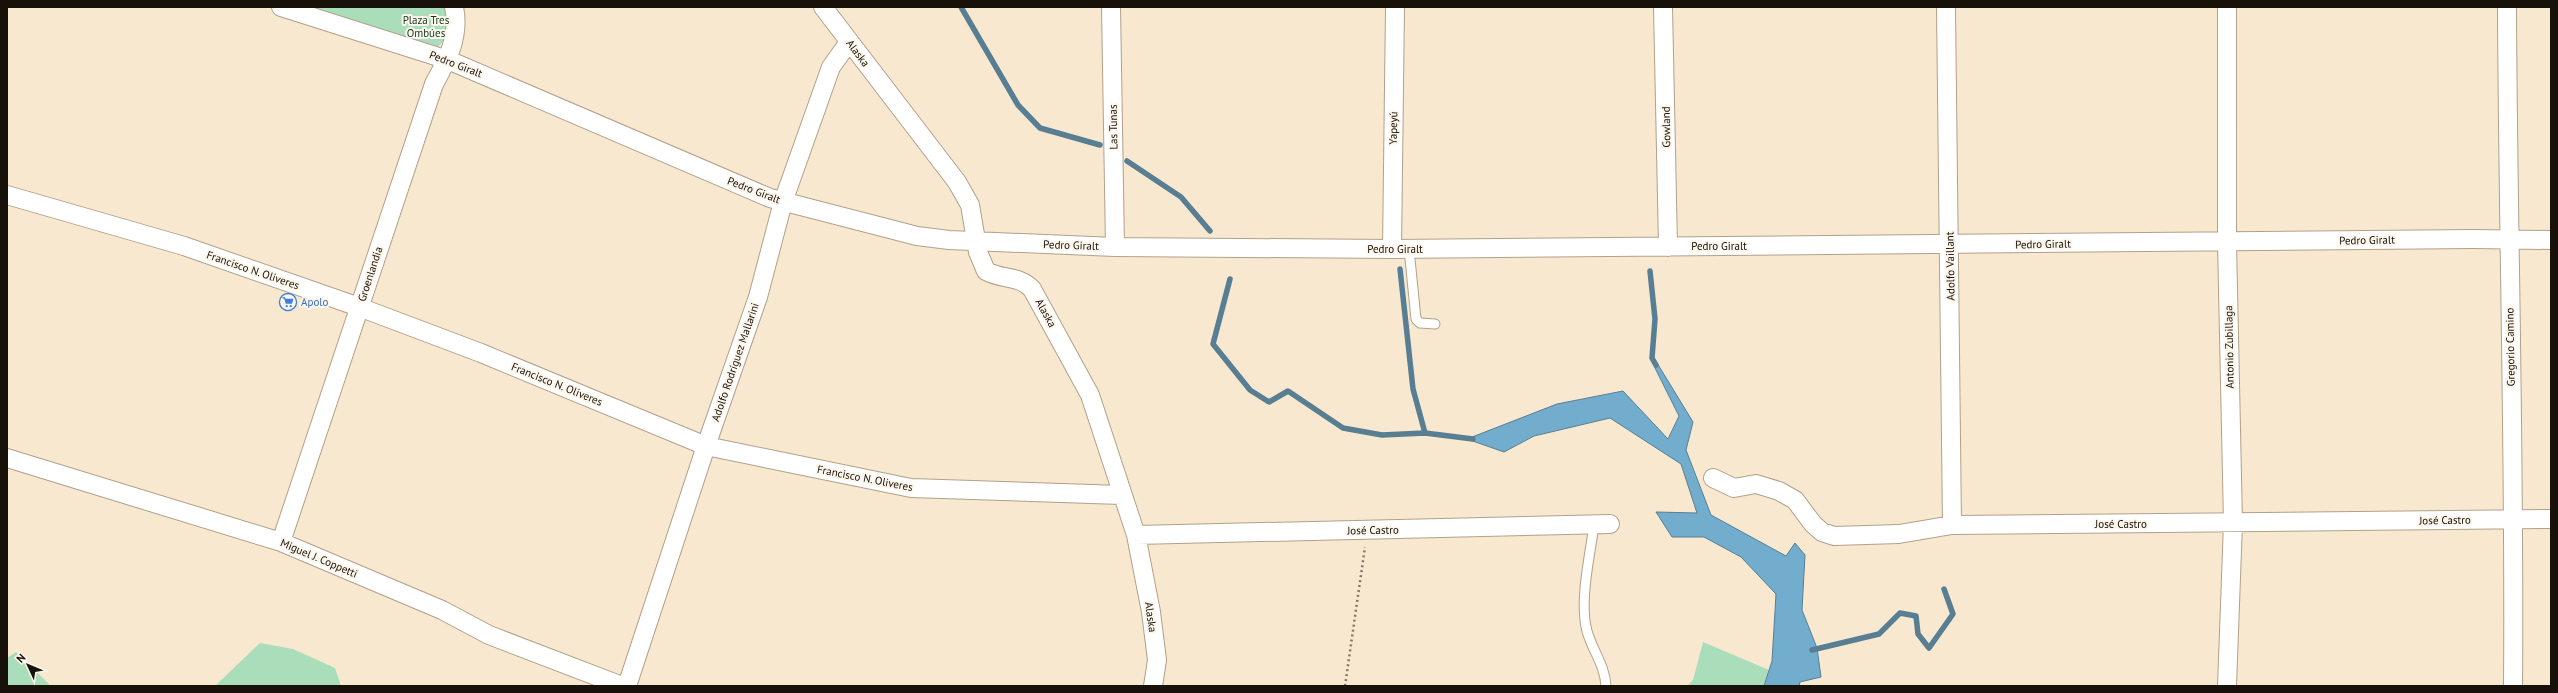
<svg xmlns="http://www.w3.org/2000/svg" width="2558" height="693" viewBox="0 0 2558 693" font-family="'PT Sans',sans-serif">
	<style>
		.green { fill: #aaddb9 }
		.water { fill: #72adce; stroke: #577e93 }
		.lines { fill: none; stroke-linecap: round; stroke-linejoin: round }
		.stream { stroke: #577e93; stroke-width: 5.5 }
		.lane-casing { stroke: #b0a18a; stroke-width: 11 }
		.street-casing { stroke: #b0a18a; stroke-width: 20 }
		.path { stroke: #827767; stroke-width: 2.5; stroke-dasharray: 2 3; stroke-linecap: butt }
		.lane { stroke: #fff; stroke-width: 9 }
		.street { stroke: #fff; stroke-width: 18 }
		.labels { text-anchor: middle; dominant-baseline: central; stroke-width: 4; stroke-linejoin: round; paint-order: stroke }
		.park-label { font-size: 11px; fill: #0e3920; stroke: #fdf6ec }
		.street-label { font-size: 11px; fill: #171109; stroke: #fdf6ec }
		.shop-label { font-size: 11px; fill: #366cbe; stroke: #fdf6ec; text-anchor: start }
	</style>
	<rect width="100%" height="100%" fill="#f8e8cf"/>
	<path class="green" d="M304 7H445C448 23 450 41 434 49Z
		M1703 642 1769 670 1764 686H1687L1693 680Z
		M260 643 293 649 335 668 341 686H215Z
		M16 652 48 683 50 686H7V658Z"/>
	<path class="water" d="M1654 358 1693 422 1686 450 1711 515 1786 556 1795 543 1805 555 1802 610 1817 648 1821 677 1800 682 1799 686H1764L1772 661 1776 594 1741 557 1704 537H1672L1656 512 1697 513 1681 464 1610 418 1534 436 1504 452 1467 439 1557 404 1623 391 1668 439 1679 416 1651 360Z"/>
	<g class="lines">
		<path class="stream" d="M961 7 1018 105 1040 128 1100 145
			M1127 161 1181 197 1210 231
			M1400 269 1413 389 1425 433
			M1650 271 1655 319 1652 358 1656 365
			M1230 279 1213 344 1250 390 1269 402 1288 391 1343 428 1382 435 1425 433 1473 439
			M1812 650 1879 634 1900 613 1916 616 1918 634 1929 648 1953 614 1944 589"/>
		<g class="lane-casing">
			<path id="lane" d="M1409 249 1416 319 1420 323 1435 324
				M1594 525C1590 556 1579 601 1587 631 1592 650 1605 665 1606 686"/>
		</g>
		<g class="street-casing">
			<path id="street" d="M281 7 448 60 770 198 917 236 949 240 1115 247 1392 249 2473 239 2551 240
				M823 7 957 182 970 205 978 252 986 271C1002 280 1019 275 1032 289L1090 395 1136 535 1151 612 1157 660 1153 686
				M1111 7 1115 247
				M1663 7 1668 247
				M1946 7 1952 525
				M2507 7C2508 233 2515 460 2513 686
				M7 195 184 246 359 307 481 353 706 446 911 488 1122 495
				M1392 249 1395 7
				M7 458 281 542 442 610 489 635 622 686
				M1713 478 1734 488 1756 484 1779 491 1795 500 1813 524 1822 532 1834 536 1899 534 1952 525 2551 519
				M1136 535 1610 524
				M281 542 434 84C448 59 460 36 454 7
				M627 686 706 446 758 297 783 202 831 67 849 42
				M2227 686 2233 523 2227 242V7"/>
		</g>
		<path class="path" d="M1345 686 1365 547"/>
		<use href="#lane" class="lane"/>
		<use href="#street" class="street"/>
	</g>
	<defs>
		<g id="supermarket-ring" transform="scale(0.9)"><circle r="9.5" fill="#fdf6ec" stroke="#3f7fe0" stroke-width="1.5"/><path d="M-6-5.5h2.5l.6 2H6L4.5 2H-2.5L-4.4-4H-6ZM-1.5 3.2a1.3 1.3 0 1 0 .1 0ZM3 3.2a1.3 1.3 0 1 0 .1 0Z" fill="#3f7fe0"/></g>
	</defs>
	<g fill-rule="evenodd">
		<use href="#supermarket-ring" x="288" y="302"/>
	</g>
	<g class="labels">
		<g class="park-label">
			<text x="426" y="20">Plaza Tres<tspan x="426" dy="13">Ombúes</tspan></text>
		</g>
		<g class="street-label">
			<text transform="translate(858 53) rotate(53)">Alaska</text>
			<text transform="translate(456 64) rotate(21)">Pedro Giralt</text>
			<text transform="translate(1113 127) rotate(-91)">Las Tunas</text>
			<text transform="translate(1666 127) rotate(-91)">Gowland</text>
			<text transform="translate(1393 128) rotate(-89)">Yapeyú</text>
			<text transform="translate(754 190) rotate(21)">Pedro Giralt</text>
			<text transform="translate(2367 240) rotate(-1)">Pedro Giralt</text>
			<text transform="translate(2043 244) rotate(-1)">Pedro Giralt</text>
			<text transform="translate(1071 245) rotate(2)">Pedro Giralt</text>
			<text x="1719" y="246">Pedro Giralt</text>
			<text x="1395" y="249">Pedro Giralt</text>
			<text transform="translate(1950 266) rotate(-91)">Adolfo Vaillant</text>
			<text transform="translate(253 270) rotate(19)">Francisco N. Oliveres</text>
			<text transform="translate(370 274) rotate(-72)">Groenlandia</text>
			<text transform="translate(1046 313) rotate(61)">Alaska</text>
			<text transform="translate(2229 347) rotate(-91)">Antonio Zubillaga</text>
			<text transform="translate(2510 347) rotate(-91)">Gregorio Camino</text>
			<text transform="translate(735 362) rotate(-71)">Adolfo Rodríguez Mallarini</text>
			<text transform="translate(557 384) rotate(22)">Francisco N. Oliveres</text>
			<text transform="translate(865 478) rotate(11)">Francisco N. Oliveres</text>
			<text transform="translate(2445 520) rotate(-1)">José Castro</text>
			<text x="2121" y="524">José Castro</text>
			<text transform="translate(1373 530) rotate(-1)">José Castro</text>
			<text transform="translate(319 558) rotate(23)">Miguel J. Coppetti</text>
			<text transform="translate(1151 617) rotate(82)">Alaska</text>
		</g>
		<g class="shop-label">
			<text x="301" y="302">Apolo</text>
		</g>
	</g>
	<rect width="2558" height="693" fill="none" stroke="#171109" stroke-width="16"/>
	<g transform="translate(28 665) rotate(314)" stroke="#fdf6ec" stroke-width="3" paint-order="stroke">
	<path d="M0-3L7 15L0 10L-7 15Z" fill="#171109"/>
	<text y="-6" font-size="11" font-weight="bold" text-anchor="middle" fill="#171109">N</text>
	</g>
</svg>
